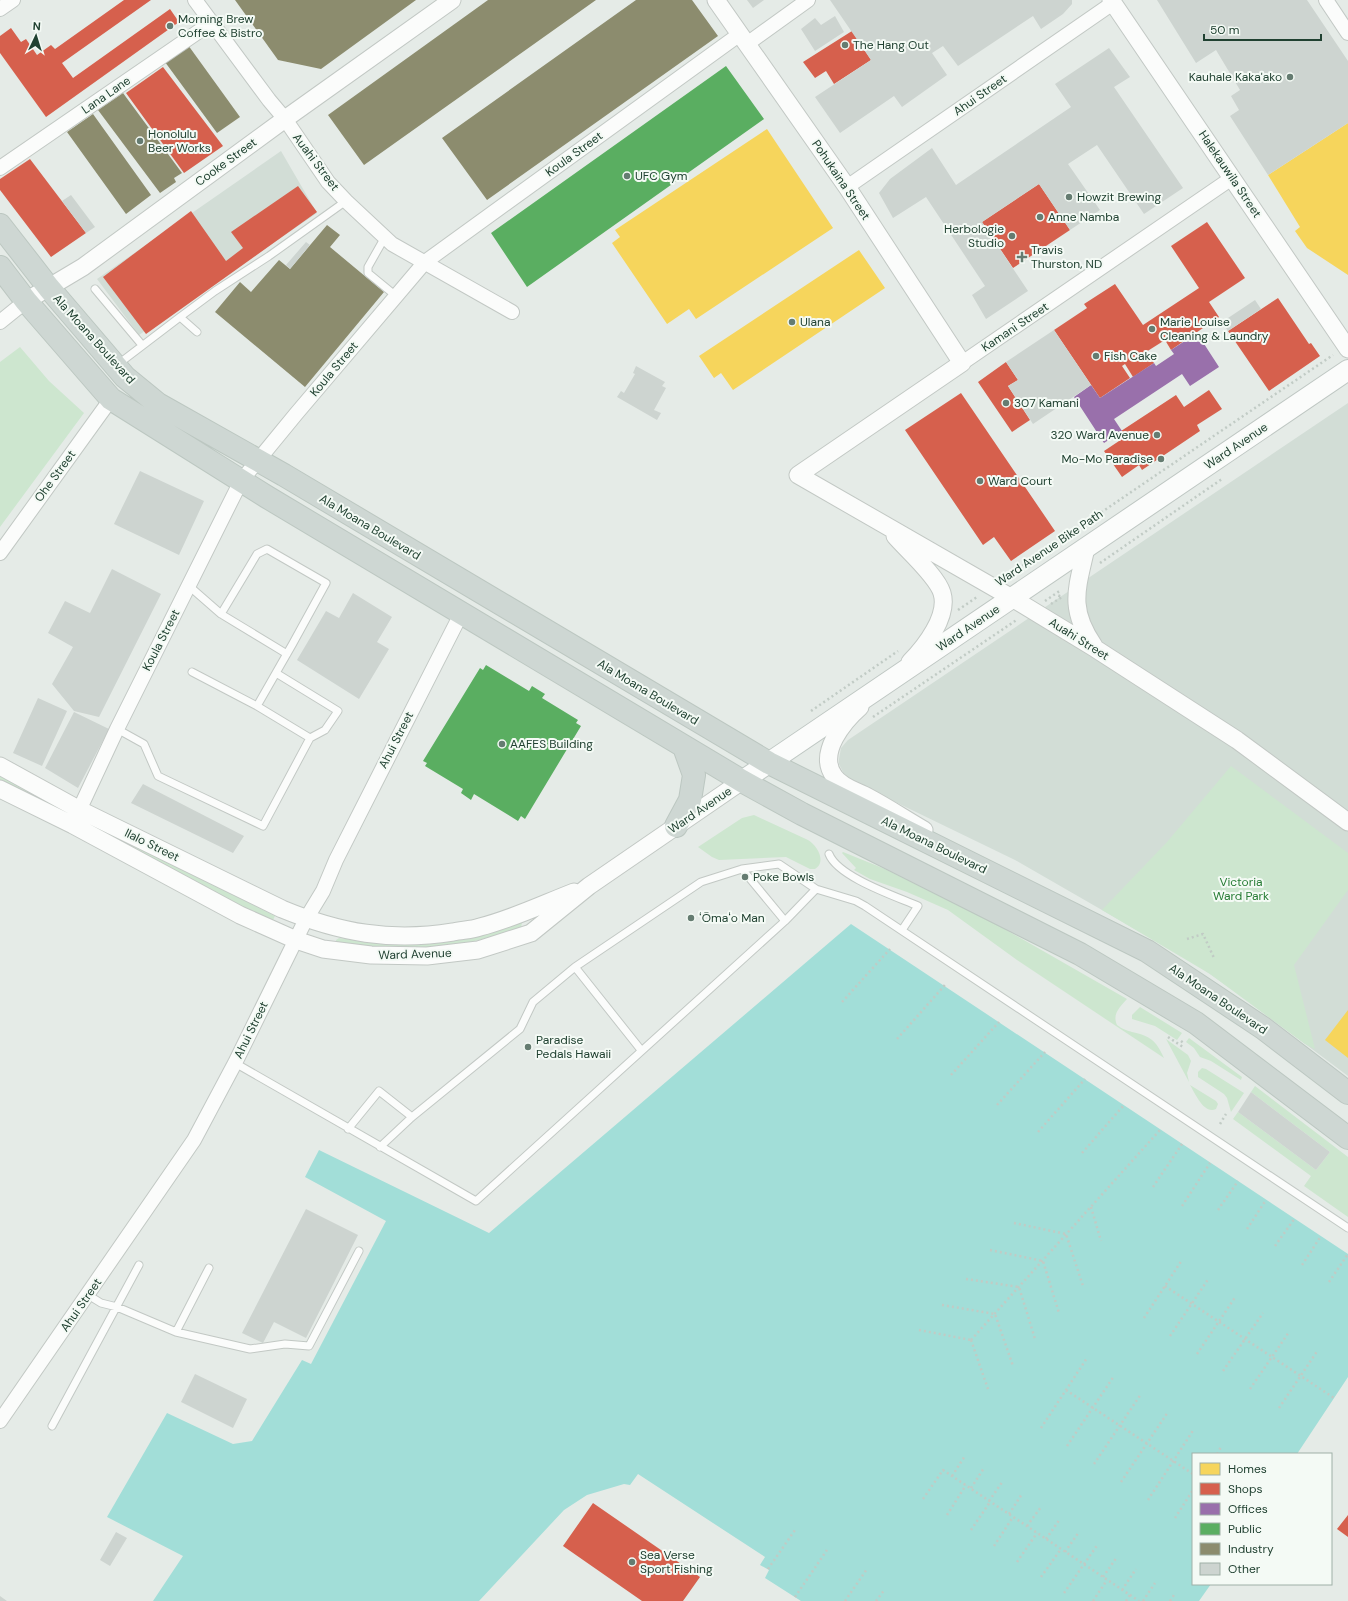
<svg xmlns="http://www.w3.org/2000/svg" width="1348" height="1601" viewBox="0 0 1348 1601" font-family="'DM Sans',sans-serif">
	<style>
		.built { fill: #d2ddd6 }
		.green { fill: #cde6cf }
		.water { fill: #a2ded8 }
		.homes { fill: #f6d55c }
		.shops { fill: #d6604d }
		.offices { fill: #9970ab }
		.public { fill: #5aae61 }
		.industry { fill: #8c8c6e }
		.building { fill: #cdd4d0 }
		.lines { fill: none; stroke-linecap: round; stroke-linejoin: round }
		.service-casing { stroke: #c2c8c4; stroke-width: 9 }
		.minor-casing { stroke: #c2c8c4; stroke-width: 16 }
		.tertiary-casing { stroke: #c2c8c4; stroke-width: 19 }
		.secondary-casing { stroke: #bfc7c3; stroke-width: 22 }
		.primary-casing { stroke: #bcc7c1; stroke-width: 24 }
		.path { stroke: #c1cbc5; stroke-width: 2.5; stroke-dasharray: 2 3; stroke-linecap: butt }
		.service { stroke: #fbfcfb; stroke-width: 7 }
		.minor { stroke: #fbfcfb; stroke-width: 14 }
		.tertiary { stroke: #fbfcfb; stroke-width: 17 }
		.secondary { stroke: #fbfcfb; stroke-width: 20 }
		.primary { stroke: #ced7d3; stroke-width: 22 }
		.poi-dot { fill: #657c71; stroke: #f4faf5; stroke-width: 1.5 }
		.labels { text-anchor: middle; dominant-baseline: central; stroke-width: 4; stroke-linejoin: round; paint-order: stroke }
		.poi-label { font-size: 12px; fill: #204131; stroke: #f4faf5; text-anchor: start }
		.street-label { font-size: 12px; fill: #204131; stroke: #f4faf5 }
		.park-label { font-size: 12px; fill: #267c34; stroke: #f4faf5 }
	</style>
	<rect width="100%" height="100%" fill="#e5ebe7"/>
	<path class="built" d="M281 151 317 213 139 335 97 279Z
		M1348 403V1076L1236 992 1194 963 1015 860 852 781 844 774 839 764V759L841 748 848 740Z"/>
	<path class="green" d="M20 347 49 381 84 413 0 527V362Z
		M1231 766 1348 853V890L1294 965 1315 1049 1305 1044 1210 974 1102 910 1167 842Z
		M0 774 53 802 50 807 0 781Z
		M754 815 808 840C817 845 827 862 815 869H810L786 857 719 860 712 857 698 847 742 818Z
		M101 826 275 916 272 922 97 832Z
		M843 852 885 869 994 923 1127 999C1120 1007 1112 1014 1117 1025 1122 1029 1126 1030 1132 1032 1150 1036 1156 1040 1164 1058L1017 960 948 910 907 892 870 879 854 870 856 868 842 853Z
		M521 922 522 923 521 927 491 937 450 947 390 950 336 942V940L339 938 363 941Z
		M1140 1007 1182 1033 1177 1040 1155 1026 1132 1019V1015Z
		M1189 1038 1242 1077 1241 1080 1211 1061 1200 1057 1194 1048 1186 1042Z
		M1166 1039 1188 1055 1191 1061 1187 1073 1189 1082Z
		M1202 1068 1206 1069 1244 1093 1231 1112 1227 1098 1224 1094 1198 1077V1072Z
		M1190 1085 1216 1101 1218 1104 1216 1109C1204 1115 1195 1093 1190 1085Z
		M1255 1086 1348 1157V1217L1304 1186 1311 1176 1233 1119 1238 1112 1316 1170 1330 1152 1251 1092Z"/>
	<path class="water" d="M851 924 1348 1254V1377L1297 1454H1193V1584H1211L1199 1601H801L765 1578 769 1570 760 1565 765 1557 638 1474 630 1485 624 1484 587 1495 564 1510 479 1601H153L183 1556 107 1517 167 1413 233 1444 252 1441 302 1360 311 1364 386 1221 305 1177 319 1150 489 1233Z"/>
	<path class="homes" d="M1348 123V275L1307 248 1295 231 1300 227 1268 175Z
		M767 129 833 228 696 319 689 309 667 324 612 243 620 237 615 230Z
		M859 250 885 288 733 390 721 373 714 378 699 356Z
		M1348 1010V1058L1325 1040Z"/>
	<path class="shops" d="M124 0H151L62 63 73 78 170 9 179 22 46 117 0 53V36L11 28 21 42 26 39 37 55 51 45 55 49Z
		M852 31 871 60 834 84 826 71 815 78 803 62Z
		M163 67 223 146 184 173 126 93Z
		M30 159 86 233 51 257 0 190V179Z
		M1039 184 1070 230 1013 268 982 222Z
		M298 186 317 212 146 334 103 277 191 211 226 261 243 248 231 232Z
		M1207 222 1245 278 1209 302 1219 317 1171 350 1165 340 1146 352 1154 363 1133 377 1125 364 1122 366 1130 378 1100 398 1054 330 1087 308 1084 304 1115 284 1143 325 1199 288 1171 246Z
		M1278 298 1309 344 1311 343 1320 356 1269 391 1228 331Z
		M1006 362 1018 380 1008 386 1030 420 1012 432 978 382Z
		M1209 390 1222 409 1197 425 1200 431 1142 470 1139 465 1122 477 1104 451 1122 439 1118 433 1176 395 1184 407Z
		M961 393 1055 531 1011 561 994 537 983 545 905 430Z
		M593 1503 700 1577 683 1601H642L563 1546Z
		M1348 1515V1537L1337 1529Z"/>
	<path class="offices" d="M1197 333 1219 367 1190 386 1182 374 1114 419 1122 431 1104 443 1074 397 1091 385 1100 398 1154 363 1156 366 1174 354 1171 350Z"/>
	<path class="public" d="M726 66 764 119 527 287 491 233Z
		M486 665 529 691 532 686 545 694 542 698 578 720 576 723 581 726 525 819 521 816 518 821 474 794 471 800 461 793 463 789 425 766 427 763 423 761 480 668 483 670Z"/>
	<path class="industry" d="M235 0H416L321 69 278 60Z
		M488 0H596L364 165 328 115Z
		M636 0H692L718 36 487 200 442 138Z
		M188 45 240 117 217 133 165 62Z
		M123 93 182 173 174 178 176 182 160 193 98 110Z
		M93 114 151 195 126 214 67 132Z
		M327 225 340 235 330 247 384 292 305 387 215 312 240 282 251 292 279 260 290 269Z"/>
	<path class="building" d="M747 0H764L753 8Z
		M830 0H1072V4L1063 14 1041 29 1033 16 958 66 943 46 932 53 947 75 902 107 894 96 840 133 815 97 871 60Z
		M1157 0H1307L1348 61V123L1268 175 1230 116 1239 110 1231 96 1240 90 1216 50 1196 63Z
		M835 16 844 32 815 51 801 29 815 18 821 25Z
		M1109 48 1130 77 1114 87 1183 188 1144 214 1097 145 1068 164 1100 210 1070 230 1039 184 982 222 1028 291 986 319 972 295 985 286 926 197 893 218 879 193 890 179 932 148 956 185 1071 107 1055 84Z
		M71 195 95 227 86 233 62 201Z
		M306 242 310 245 290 269 286 265Z
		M1255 300 1261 309 1228 331 1222 322Z
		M1054 330 1091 385 1033 424 1008 386 1018 380 1006 362Z
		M636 366 665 382 662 386 666 388 654 410 661 413 657 420 617 397 621 391 624 393 635 374 633 373Z
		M140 471 204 501 179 555 114 524Z
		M112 569 161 594 99 717 74 711 52 684 73 647 48 633 65 601 90 613Z
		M353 593 392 617 377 642 389 649 359 699 297 660 326 611 339 618Z
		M38 698 67 711 42 766 13 753Z
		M74 712 109 729 78 788 45 768Z
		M143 784 244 836 233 853 131 803Z
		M1251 1092 1330 1152 1316 1170 1238 1112Z
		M306 1209 358 1235 306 1338 274 1322 263 1343 242 1333Z
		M195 1374 247 1399 233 1428 181 1402Z
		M116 1532 127 1538 110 1566 100 1560Z
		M0 1596 7 1601H0Z"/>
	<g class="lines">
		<g class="service-casing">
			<path id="service" d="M385 237 368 267V273L396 296
				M95 289 142 345
				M180 317 215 291 269 256 346 201
				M117 365 180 317 197 332
				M189 586 221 614
				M192 672 257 706
				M276 673 338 711 325 730 310 738
				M117 729 144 744 158 776 263 826 310 738 257 706C281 665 304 624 326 583L267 549 257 554 221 614 287 654
				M829 854C838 877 895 896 918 906L902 930
				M785 921 742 869 779 864 816 889 856 901 865 906 1348 1228
				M641 1050 575 967 701 882 742 869
				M235 1063 476 1201 785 921 816 889
				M348 1129 379 1091 412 1117
				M380 1147 412 1117 520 1029 533 1002 575 967
				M88 1295 101 1303 117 1307 176 1332 250 1349 285 1344 309 1346 359 1251
				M176 1332 209 1268
				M52 1426 139 1265"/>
		</g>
		<g class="minor-casing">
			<path id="minor" d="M195 0 269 100 285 119 328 182 346 201 392 244 512 312
				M1326 0 1348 33
				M0 9 13 0
				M747 44 808 0
				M0 168 211 23
				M847 187 1113 3
				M0 322 26 301
				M962 363 1232 178
				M0 553 111 399
				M75 819 117 729 241 481 296 414 425 262 740 34
				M0 1421 194 1140 235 1063 306 919 323 891 336 860 461 614"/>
		</g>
		<g class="tertiary-casing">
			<path id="tertiary" d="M716 0 847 187 962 363 798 475 1012 598 1096 649 1237 740 1348 822
				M1111 0 1348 349
				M26 301 83 267 285 119 452 0
				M895 536C907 550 937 576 942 593 949 616 925 647 910 662
				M1086 548C1077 589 1068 608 1094 646
				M860 707C844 721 817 753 834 776 841 787 857 791 868 797 887 807 905 819 924 830
				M0 766 80 810 282 909C340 933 391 942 453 932 462 930 472 930 480 927 512 919 543 904 574 892
				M0 789 73 825 240 915 296 940 323 949 371 955 427 956 478 950 531 933 589 886 742 781"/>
		</g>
		<g class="secondary-casing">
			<path id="secondary" d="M742 781 1348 370"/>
		</g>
		<g class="primary-casing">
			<path id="primary" d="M0 225 49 288 125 377 158 404 284 475 769 763 1147 951 1263 1028 1348 1093
				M0 267 26 301 111 399 267 497 742 781 802 814 1080 954 1196 1023 1348 1138
				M676 826 690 800 694 775 684 747"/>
		</g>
		<path class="path" d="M1100 563 1222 479
			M1006 577 1333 355
			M1045 601 1061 590
			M1051 604 1062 597 1057 595
			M958 610 977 597
			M811 711 898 651
			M873 717 1018 619
			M1187 939 1203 934 1214 958
			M842 1002 890 949
			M1168 1037 1183 1047
			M897 1039 945 985
			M1181 1041 1185 1044
			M951 1075 999 1022
			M997 1105 1045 1052
			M1220 1124 1226 1114
			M1038 1132 1085 1079
			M1082 1153 1124 1105
			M1153 1187 1182 1144
			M1182 1206 1210 1163
			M1091 1207 1101 1241
			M1218 1210 1238 1181
			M1014 1223 1066 1234 1083 1286
			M1247 1229 1266 1200
			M1275 1246 1295 1218
			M990 1250 1043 1261 1059 1313
			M1302 1265 1321 1236
			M966 1279 1019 1287 1035 1339
			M1329 1282 1348 1254
			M1165 1286 1334 1398
			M942 1305 995 1314 1013 1366
			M1144 1318 1182 1260
			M919 1330 971 1340
			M1170 1336 1209 1278
			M971 1340 1160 1130
			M971 1340 989 1392
			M1197 1354 1236 1296
			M1223 1371 1263 1313
			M1250 1389 1289 1332
			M1066 1390 1193 1474
			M1279 1408 1318 1350
			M1041 1428 1087 1358
			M1067 1446 1114 1376
			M1217 1454 1221 1447
			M1094 1464 1141 1394
			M952 1476 965 1456
			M1121 1482 1168 1412
			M971 1488 984 1468
			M923 1499 943 1470 1139 1601
			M1148 1500 1194 1429
			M989 1501 1003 1481
			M1009 1514 1022 1494
			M947 1515 966 1485
			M1175 1518 1193 1490
			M1027 1526 1041 1507
			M971 1530 990 1502
			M1046 1539 1060 1519
			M994 1546 1013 1517
			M1065 1552 1079 1532
			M1017 1562 1037 1533
			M768 1569 795 1530
			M1041 1577 1061 1549
			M1103 1577 1117 1557
			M1122 1590 1136 1569
			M1064 1593 1098 1544
			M795 1597 827 1550
			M845 1601 867 1569
			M876 1601 885 1589
			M1093 1601 1107 1580
			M1126 1601 1130 1595
			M1143 1601 1155 1583
			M1170 1601 1174 1595"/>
		<use href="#service" class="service"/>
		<use href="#minor" class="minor"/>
		<use href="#tertiary" class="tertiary"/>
		<use href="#secondary" class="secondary"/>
		<use href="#primary" class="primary"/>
	</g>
	<g class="poi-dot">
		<circle cx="170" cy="26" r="4"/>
		<circle cx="845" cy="45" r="4"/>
		<circle cx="1290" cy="77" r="4"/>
		<circle cx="140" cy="141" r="4"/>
		<circle cx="627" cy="176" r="4"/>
		<circle cx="1069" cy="197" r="4"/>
		<circle cx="1040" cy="217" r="4"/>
		<circle cx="1012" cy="236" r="4"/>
		<path d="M1020 251h4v4h4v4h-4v4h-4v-4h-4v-4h4z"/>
		<circle cx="792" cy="322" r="4"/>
		<circle cx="1152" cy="329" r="4"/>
		<circle cx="1096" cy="356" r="4"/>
		<circle cx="1006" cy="403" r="4"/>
		<circle cx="1157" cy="435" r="4"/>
		<circle cx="1161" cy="459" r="4"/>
		<circle cx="980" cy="481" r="4"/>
		<circle cx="502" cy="744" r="4"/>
		<circle cx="745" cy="877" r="4"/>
		<circle cx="691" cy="918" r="4"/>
		<circle cx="528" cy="1047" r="4"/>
		<circle cx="632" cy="1562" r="4"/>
	</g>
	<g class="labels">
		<g class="poi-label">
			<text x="178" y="19">Morning Brew<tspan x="178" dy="14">Coffee &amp; Bistro</tspan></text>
			<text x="853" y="45">The Hang Out</text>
			<text x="1282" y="77" text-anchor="end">Kauhale Kaka'ako</text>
			<text x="148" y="134">Honolulu<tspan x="148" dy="14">Beer Works</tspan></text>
			<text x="635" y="176">UFC Gym</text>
			<text x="1077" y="197">Howzit Brewing</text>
			<text x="1048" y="217">Anne Namba</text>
			<text x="1004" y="229" text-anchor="end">Herbologie<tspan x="1004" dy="14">Studio</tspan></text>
			<text x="1031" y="250">Travis<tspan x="1031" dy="14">Thurston, ND</tspan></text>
			<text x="800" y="322">Ulana</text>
			<text x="1160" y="322">Marie Louise<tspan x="1160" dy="14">Cleaning &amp; Laundry</tspan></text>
			<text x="1104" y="356">Fish Cake</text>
			<text x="1014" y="403">307 Kamani</text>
			<text x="1149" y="435" text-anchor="end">320 Ward Avenue</text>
			<text x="1153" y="459" text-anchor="end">Mo-Mo Paradise</text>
			<text x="988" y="481">Ward Court</text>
			<text x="510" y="744">AAFES Building</text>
			<text x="753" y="877">Poke Bowls</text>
			<text x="699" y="918">ʻŌmaʻo Man</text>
			<text x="536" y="1040">Paradise<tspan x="536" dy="14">Pedals Hawaii</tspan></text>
			<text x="640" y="1555">Sea Verse<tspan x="640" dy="14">Sport Fishing</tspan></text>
		</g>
		<g class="street-label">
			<text transform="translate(106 95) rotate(-35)">Lana Lane</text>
			<text transform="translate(980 95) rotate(-35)">Ahui Street</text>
			<text transform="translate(574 154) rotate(-36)">Koula Street</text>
			<text transform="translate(226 162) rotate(-36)">Cooke Street</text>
			<text transform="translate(316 162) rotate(53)">Auahi Street</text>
			<text transform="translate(1230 174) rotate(56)">Halekauwila Street</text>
			<text transform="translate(841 180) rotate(56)">Pohukaina Street</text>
			<text transform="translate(1015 327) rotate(-34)">Kamani Street</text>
			<text transform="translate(94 339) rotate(48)">Ala Moana Boulevard</text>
			<text transform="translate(334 369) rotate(-50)">Koula Street</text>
			<text transform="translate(1236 446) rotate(-34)">Ward Avenue</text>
			<text transform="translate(55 476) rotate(-54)">Ohe Street</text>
			<text transform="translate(370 527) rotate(31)">Ala Moana Boulevard</text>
			<text transform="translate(1049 548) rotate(-34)">Ward Avenue Bike Path</text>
			<text transform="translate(968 628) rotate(-34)">Ward Avenue</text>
			<text transform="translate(1079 639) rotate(32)">Auahi Street</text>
			<text transform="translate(161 640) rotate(-63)">Koula Street</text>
			<text transform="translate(648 692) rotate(31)">Ala Moana Boulevard</text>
			<text transform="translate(396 740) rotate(-63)">Ahui Street</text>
			<text transform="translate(700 810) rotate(-34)">Ward Avenue</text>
			<text transform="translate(152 845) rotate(26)">Ilalo Street</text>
			<text transform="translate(934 845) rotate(26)">Ala Moana Boulevard</text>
			<text transform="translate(415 954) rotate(-2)">Ward Avenue</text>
			<text transform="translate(1218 999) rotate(34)">Ala Moana Boulevard</text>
			<text transform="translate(251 1030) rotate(-64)">Ahui Street</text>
			<text transform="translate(81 1305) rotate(-55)">Ahui Street</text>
		</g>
		<g class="park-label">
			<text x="1241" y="882">Victoria<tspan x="1241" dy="14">Ward Park</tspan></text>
		</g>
	</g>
	<rect x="1192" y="1453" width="140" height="132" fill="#f4faf5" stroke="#9fb0a7"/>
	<rect x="1200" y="1463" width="20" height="12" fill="#f6d55c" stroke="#9fb0a7"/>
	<text x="1228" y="1473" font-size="12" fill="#204131">Homes</text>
	<rect x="1200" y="1483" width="20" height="12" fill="#d6604d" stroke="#9fb0a7"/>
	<text x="1228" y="1493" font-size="12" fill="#204131">Shops</text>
	<rect x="1200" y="1503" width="20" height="12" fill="#9970ab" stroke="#9fb0a7"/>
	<text x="1228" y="1513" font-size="12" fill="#204131">Offices</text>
	<rect x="1200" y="1523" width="20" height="12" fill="#5aae61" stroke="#9fb0a7"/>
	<text x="1228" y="1533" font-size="12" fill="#204131">Public</text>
	<rect x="1200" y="1543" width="20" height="12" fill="#8c8c6e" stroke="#9fb0a7"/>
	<text x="1228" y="1553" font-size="12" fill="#204131">Industry</text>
	<rect x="1200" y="1563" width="20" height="12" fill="#cdd4d0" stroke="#9fb0a7"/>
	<text x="1228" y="1573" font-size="12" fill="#204131">Other</text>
	<g transform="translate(36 36) rotate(4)" stroke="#f4faf5" stroke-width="3" paint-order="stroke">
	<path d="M0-3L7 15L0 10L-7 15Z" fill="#204131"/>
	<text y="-6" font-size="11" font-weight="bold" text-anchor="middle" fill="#204131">N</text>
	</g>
	<path d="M1204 34v6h117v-6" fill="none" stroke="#204131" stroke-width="2"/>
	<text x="1210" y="34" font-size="12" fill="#204131" stroke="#f4faf5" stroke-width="3" paint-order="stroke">50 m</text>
</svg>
